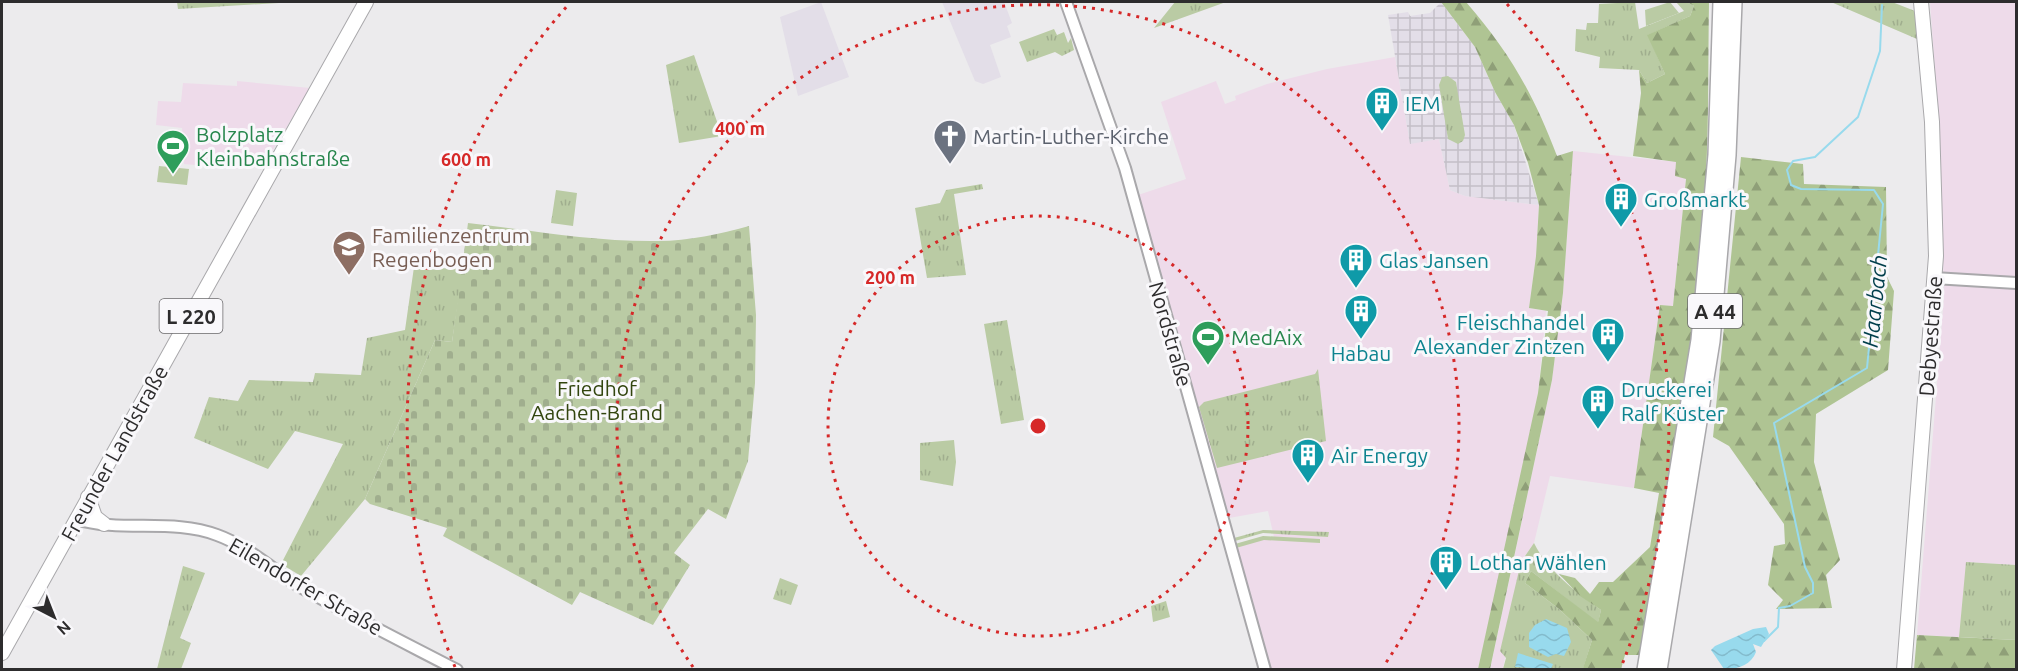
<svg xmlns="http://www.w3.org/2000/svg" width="2018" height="671" viewBox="0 0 2018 671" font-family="Ubuntu,sans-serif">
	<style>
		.commercial { fill: #eedbea }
		.industrial { fill: url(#industrial-grid) }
		.built { fill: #e3dee8 }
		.grass { fill: url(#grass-tufts) }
		.forest { fill: url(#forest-firs) }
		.cemetery { fill: url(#cemetery-stones) }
		.pitch { fill: #bacba4 }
		.water { fill: url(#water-waves) }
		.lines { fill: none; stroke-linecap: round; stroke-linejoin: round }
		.stream { stroke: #98daed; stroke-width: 2 }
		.minor-casing { stroke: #a9a8ab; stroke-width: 14 }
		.major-casing { stroke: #a9a8ab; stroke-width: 16 }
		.highway-casing { stroke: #a9a8ab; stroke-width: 18 }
		.minor { stroke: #fff; stroke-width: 10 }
		.major { stroke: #fff; stroke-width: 14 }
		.highway { stroke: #fff; stroke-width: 15 }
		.ring { fill: none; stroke: #d62828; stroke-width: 3; stroke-dasharray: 3 6 }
		.labels { text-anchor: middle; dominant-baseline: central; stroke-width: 6; stroke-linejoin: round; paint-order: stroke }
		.shield { fill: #f9f8fb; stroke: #6a696b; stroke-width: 1.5 }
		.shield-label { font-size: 20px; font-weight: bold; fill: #2d2c2d }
		.culture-label { font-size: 21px; fill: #0d838f; stroke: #f9f8fb; text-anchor: start }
		.leisure-label { font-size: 21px; fill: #27864d; stroke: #f9f8fb; text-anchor: start }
		.worship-label { font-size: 21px; fill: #5b616d; stroke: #f9f8fb; text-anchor: start }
		.education-label { font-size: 21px; fill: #785e54; stroke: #f9f8fb; text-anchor: start }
		.street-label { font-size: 21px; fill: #2d2c2d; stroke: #f9f8fb }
		.park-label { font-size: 21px; fill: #32450e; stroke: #f9f8fb }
		.water-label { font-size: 22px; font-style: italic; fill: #003e4b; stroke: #f9f8fb }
		.centre { fill: #d62828; stroke: #f9f8fb; stroke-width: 3 }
		.ring-label { font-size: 18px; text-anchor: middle; font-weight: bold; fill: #d62828; stroke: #f9f8fb; stroke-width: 6; stroke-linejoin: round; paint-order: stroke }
	</style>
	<defs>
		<pattern id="industrial-grid" width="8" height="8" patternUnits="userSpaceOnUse" patternTransform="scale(1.5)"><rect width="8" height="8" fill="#e3dee8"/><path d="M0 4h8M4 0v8" fill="none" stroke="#c3bfc7"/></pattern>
		<pattern id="grass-tufts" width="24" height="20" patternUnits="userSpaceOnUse" patternTransform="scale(1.5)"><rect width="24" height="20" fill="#bacba4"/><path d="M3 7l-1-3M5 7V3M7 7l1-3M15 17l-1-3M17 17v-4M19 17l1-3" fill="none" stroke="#a0ae8e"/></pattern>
		<pattern id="forest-firs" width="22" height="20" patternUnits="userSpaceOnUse" patternTransform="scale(1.5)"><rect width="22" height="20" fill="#afc493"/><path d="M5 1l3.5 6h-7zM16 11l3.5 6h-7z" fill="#8f9f78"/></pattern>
		<pattern id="cemetery-stones" width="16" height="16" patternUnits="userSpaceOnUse" patternTransform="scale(1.5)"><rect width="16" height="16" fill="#bacba4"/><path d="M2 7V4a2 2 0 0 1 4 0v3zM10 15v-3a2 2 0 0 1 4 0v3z" fill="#a0ae8e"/></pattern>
		<pattern id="water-waves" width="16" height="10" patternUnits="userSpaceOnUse" patternTransform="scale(1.5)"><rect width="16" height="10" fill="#98daed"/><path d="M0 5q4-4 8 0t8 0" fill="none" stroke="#83bbcc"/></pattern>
	</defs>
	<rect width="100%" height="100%" fill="#ecebed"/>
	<path class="commercial" d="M1930 2H2016V565L1967 562 1959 637 1917 635 1944 296 1940 139Z
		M1395 57 1410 143 1439 139 1450 190 1465 196 1539 205 1536 256 1529 308 1546 311 1538 393 1527 453 1478 669H1270L1235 545 1274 537 1268 511 1229 518 1138 195 1186 179 1161 102 1216 81 1225 104 1236 100 1235 96 1267 84 1327 69Z
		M237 81 310 88 261 170 252 164 240 163 239 169 184 164 182 128 156 125 158 101 181 102 183 83 237 86Z
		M1573 151 1677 162 1686 178 1673 306 1660 305 1634 488 1550 476 1534 543 1521 562 1503 669 1490 670 1552 380 1563 293Z"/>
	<path class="industrial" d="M1441 2 1475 47 1495 92 1514 125 1539 205 1465 196 1450 190 1439 139 1410 144 1388 15 1408 12 1410 16 1430 13Z"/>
	<path class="built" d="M821 2 849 77 798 96 780 17Z
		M942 2H1004L1012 23 1007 26 1011 37 990 45 1001 77 983 84 975 81Z"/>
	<path class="grass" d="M177 2H296L178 9Z
		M1175 2H1226L1154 28Z
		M1635 2 1639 29 1684 11 1676 2H1687L1694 6 1690 16 1648 35 1665 74 1647 83 1639 70 1599 68 1600 57 1575 51 1576 29 1586 30 1587 23H1598L1599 4Z
		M1831 2H1892L1915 11 1917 39Z
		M1054 29 1057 35 1064 32 1068 43 1071 38 1074 50 1062 56 1055 52 1027 62 1019 42Z
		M694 55 722 136 679 143 666 65Z
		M1448 76 1456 82 1465 135 1463 141 1458 144 1448 139 1439 85 1442 77Z
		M982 184 983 189 954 194 966 275 927 278 915 208 940 203 946 190Z
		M556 190 577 193 573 226 551 223Z
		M414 267 463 269 452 342 435 340 365 499 301 576 281 564 343 444 295 431 268 469 194 438 209 397 238 401 249 380 313 382 315 373 361 375 367 338 405 330Z
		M1007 320 1024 420 1001 424 984 324Z
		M1318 369 1326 441 1217 468 1199 407 1204 402 1315 374Z
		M954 440 956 462 953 486 920 480V443Z
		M1263 530 1329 532 1328 537 1263 533 1235 541 1234 538Z
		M1263 536 1320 539V543L1264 540 1236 548 1235 544Z
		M1534 543C1547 570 1577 593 1601 610L1598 623 1531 571 1525 583 1559 609 1592 640 1583 669H1503L1506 658 1500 651 1521 562Z
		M1966 562 2016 565V640L1959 637Z
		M183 566 205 573 180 638 191 643 181 669H157Z
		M780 578 798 585 791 605 773 599Z
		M1166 601 1170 617 1153 622 1151 606Z"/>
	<path class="forest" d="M1441 2H1466C1510 53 1533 93 1557 156L1573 151 1563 293 1552 380 1490 669H1478L1538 393 1548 311 1529 308 1536 256 1539 205 1528 163 1514 125 1495 92 1475 47Z
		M1687 2H1709C1708 59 1709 117 1706 174 1698 336 1670 496 1639 655H1625L1621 669 1587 670 1583 668 1592 640 1559 609 1525 583 1531 571 1598 622 1601 610 1580 596 1559 574 1575 578 1590 594 1599 582H1613L1650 547 1659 493 1634 488 1660 305 1673 306 1686 179 1675 176 1676 162 1633 156 1641 93 1639 70 1647 83 1665 74 1647 35 1690 16 1694 6Z
		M1741 157 1803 164 1804 184 1886 187 1887 277 1894 291 1888 370 1816 414 1814 462 1840 560 1826 575 1832 608 1776 609 1783 600 1768 585 1774 546 1785 544 1784 524 1729 446 1713 437Z
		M1917 635 2016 640V669H1914Z"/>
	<path class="cemetery" d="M468 223C531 230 595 242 658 241 689 241 720 234 749 226L756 315 755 383 748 461 726 519 708 509 674 553 690 565 653 625 580 592 572 605 443 536 447 528 370 504 365 499 435 340 452 342Z"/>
	<path class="pitch" d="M1670 2 1679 13 1646 26 1645 10Z
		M159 166 189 169 187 185 157 182Z"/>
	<path class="water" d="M1546 619 1567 628 1571 642 1564 656 1556 654 1548 657 1529 647V633L1535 625Z
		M1766 627 1769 634 1761 647 1753 644 1756 652C1751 665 1737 670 1724 669L1711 650 1715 646 1753 629Z
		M1518 653 1553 664 1551 669 1515 667Z"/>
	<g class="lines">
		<path class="stream" d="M1764 641 1778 627 1779 608 1790 606 1813 593V583L1805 567 1774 423 1867 368 1883 204 1874 190 1801 189 1791 185 1787 170 1793 161 1815 157 1858 117 1880 51 1882 5"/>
		<g class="minor-casing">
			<path id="minor" d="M1066 2 1125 168 1265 670
				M1934 278 2016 283
				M76 519C122 533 172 518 217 535 248 546 274 571 302 588 353 617 405 643 457 670"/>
		</g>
		<g class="major-casing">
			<path id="major" d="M88 497 95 517 104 524
				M2 653 366 2
				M1904 670 1936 256 1932 122 1921 2"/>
		</g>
		<g class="highway-casing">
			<path id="highway" d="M1645 670 1699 340 1716 155 1721 2
				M1659 670 1712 341 1728 155 1734 2"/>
		</g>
		<use href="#minor" class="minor"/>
		<use href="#major" class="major"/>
		<use href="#highway" class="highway"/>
	</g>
	<g class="ring">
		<circle cx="1038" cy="426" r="210"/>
		<path d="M693 667A421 421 0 1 1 1383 667"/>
		<path d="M455 667A631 631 0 0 1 569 4M1507 4A631 631 0 0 1 1621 667"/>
	</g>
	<defs>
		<g id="building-pin" transform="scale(1.725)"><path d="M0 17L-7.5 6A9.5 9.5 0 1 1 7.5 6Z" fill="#0f9aa8" stroke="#f9f8fb"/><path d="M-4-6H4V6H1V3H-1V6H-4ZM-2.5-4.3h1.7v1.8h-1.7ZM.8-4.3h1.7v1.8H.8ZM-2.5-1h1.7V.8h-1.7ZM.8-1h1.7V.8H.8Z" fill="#fff"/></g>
		<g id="church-pin" transform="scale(1.725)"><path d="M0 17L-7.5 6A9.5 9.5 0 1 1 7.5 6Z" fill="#6b7280" stroke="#f9f8fb"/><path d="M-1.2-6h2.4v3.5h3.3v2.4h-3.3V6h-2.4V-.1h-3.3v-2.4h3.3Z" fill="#fff"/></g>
		<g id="stadium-pin" transform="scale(1.725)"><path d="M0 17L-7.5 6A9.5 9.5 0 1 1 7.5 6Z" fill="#2e9e5b" stroke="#f9f8fb"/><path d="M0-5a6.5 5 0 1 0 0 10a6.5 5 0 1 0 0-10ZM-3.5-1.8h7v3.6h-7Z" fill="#fff"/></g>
		<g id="school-pin" transform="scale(1.725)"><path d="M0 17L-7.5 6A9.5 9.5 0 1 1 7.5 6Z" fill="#8d6e63" stroke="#f9f8fb"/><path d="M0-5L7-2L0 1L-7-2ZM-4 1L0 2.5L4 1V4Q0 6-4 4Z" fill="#fff"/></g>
	</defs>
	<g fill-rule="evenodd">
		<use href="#building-pin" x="1382" y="103"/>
		<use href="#church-pin" x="950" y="136"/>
		<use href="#stadium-pin" x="173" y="146"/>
		<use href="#building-pin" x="1621" y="199"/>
		<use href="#school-pin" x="349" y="247"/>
		<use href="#building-pin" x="1356" y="260"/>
		<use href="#building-pin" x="1361" y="311"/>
		<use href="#building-pin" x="1608" y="334"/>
		<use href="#stadium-pin" x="1208" y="337"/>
		<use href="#building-pin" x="1598" y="401"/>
		<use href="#building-pin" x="1308" y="455"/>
		<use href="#building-pin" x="1446" y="562"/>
	</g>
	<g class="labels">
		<g class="shield">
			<rect x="1688" y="294" width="54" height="34" rx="4.5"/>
			<rect x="159.5" y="299" width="63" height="34" rx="4.5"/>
		</g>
		<g class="shield-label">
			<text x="1715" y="311">A 44</text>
			<text x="191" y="316">L 220</text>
		</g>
		<g class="culture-label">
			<text x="1405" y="103">IEM</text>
			<text x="1644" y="199">Großmarkt</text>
			<text x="1379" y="260">Glas Jansen</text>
			<text x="1585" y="322" text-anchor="end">Fleischhandel<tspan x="1585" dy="24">Alexander Zintzen</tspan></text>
			<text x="1361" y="353" text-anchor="middle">Habau</text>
			<text x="1621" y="389">Druckerei<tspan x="1621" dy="24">Ralf Küster</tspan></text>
			<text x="1331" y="455">Air Energy</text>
			<text x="1469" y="562">Lothar Wählen</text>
		</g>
		<g class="leisure-label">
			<text x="196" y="134">Bolzplatz<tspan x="196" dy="24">Kleinbahnstraße</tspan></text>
			<text x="1231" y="337">MedAix</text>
		</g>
		<g class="worship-label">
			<text x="973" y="136">Martin-Luther-Kirche</text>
		</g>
		<g class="education-label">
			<text x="372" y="235">Familienzentrum<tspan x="372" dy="24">Regenbogen</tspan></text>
		</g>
		<g class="street-label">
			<text transform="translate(1171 334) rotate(74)">Nordstraße</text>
			<text transform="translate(1930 336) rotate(-86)">Debyestraße</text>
			<text transform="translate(114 453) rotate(-61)">Freunder Landstraße</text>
			<text transform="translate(306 586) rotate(30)">Eilendorfer Straße</text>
		</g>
		<g class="park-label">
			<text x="597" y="388">Friedhof<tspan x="597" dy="24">Aachen-Brand</tspan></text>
		</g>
		<g class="water-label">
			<text transform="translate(1874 301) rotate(-84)">Haarbach</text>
		</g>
	</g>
	<circle cx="1038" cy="426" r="9" class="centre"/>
	<g class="ring-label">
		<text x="740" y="135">400 m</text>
		<text x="466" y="166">600 m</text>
		<text x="890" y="284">200 m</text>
	</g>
	<rect width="2018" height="671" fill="none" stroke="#2d2c2d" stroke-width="6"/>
	<g transform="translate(54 617) rotate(138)" stroke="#f9f8fb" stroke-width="4.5" paint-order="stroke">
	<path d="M0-4.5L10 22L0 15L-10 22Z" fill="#2d2c2d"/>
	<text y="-9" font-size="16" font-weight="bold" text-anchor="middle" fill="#2d2c2d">N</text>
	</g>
</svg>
